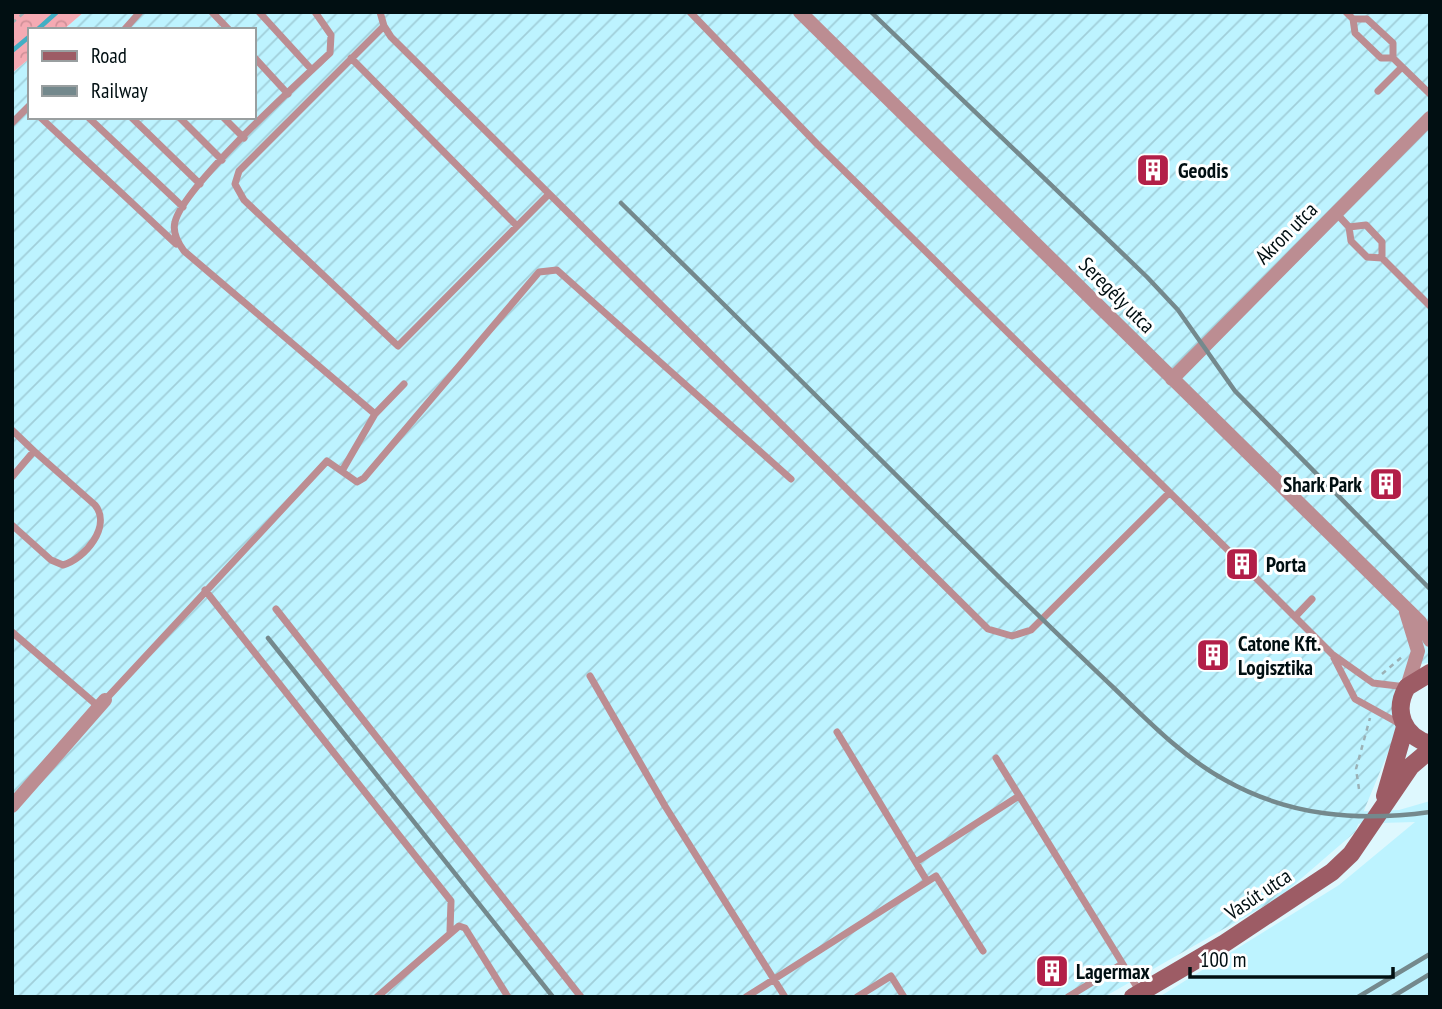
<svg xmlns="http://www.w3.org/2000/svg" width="1442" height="1009" viewBox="0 0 1442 1009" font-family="'PT Sans Narrow',sans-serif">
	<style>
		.built { fill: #bdf3ff }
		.industrial { fill: url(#industrial-furrows) }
		.park { fill: url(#park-crowns) }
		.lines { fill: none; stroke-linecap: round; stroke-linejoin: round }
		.stream { stroke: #42afc4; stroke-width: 4.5 }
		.path { stroke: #9bb1b6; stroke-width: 2.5; stroke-dasharray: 5 5; stroke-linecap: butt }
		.lane { stroke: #bc8d92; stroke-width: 7 }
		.street { stroke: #bc8d92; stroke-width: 14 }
		.secondary { stroke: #9d5c65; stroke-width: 18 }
		.rail { stroke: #74898d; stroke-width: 4.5 }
		.labels { text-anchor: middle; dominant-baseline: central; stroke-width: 6; stroke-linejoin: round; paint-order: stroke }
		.poi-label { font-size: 21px; font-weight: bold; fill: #010f12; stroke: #fff; text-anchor: start }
		.street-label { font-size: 21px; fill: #010f12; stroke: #fff }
	</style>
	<defs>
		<pattern id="industrial-furrows" width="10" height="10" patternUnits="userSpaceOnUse" patternTransform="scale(1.75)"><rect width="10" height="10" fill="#bdf3ff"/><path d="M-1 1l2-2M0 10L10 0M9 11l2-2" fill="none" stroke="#a1cfda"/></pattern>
		<pattern id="park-crowns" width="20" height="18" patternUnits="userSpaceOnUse" patternTransform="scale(1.75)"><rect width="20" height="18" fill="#f5aab3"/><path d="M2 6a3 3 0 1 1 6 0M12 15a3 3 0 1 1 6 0" fill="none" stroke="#d09199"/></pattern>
	</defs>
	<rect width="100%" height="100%" fill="#def8fe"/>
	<path class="built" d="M1430 801V997H1159L1339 885 1415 822 1346 824V812L1399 810Z"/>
	<path class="industrial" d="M84 12H1430V662L1419 665 1399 681 1394 713 1397 731 1355 832 1280 897 1104 997H12V73L30 58V117H254V30H63Z"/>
	<path class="park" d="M12 12H84L63 30H30V58L12 73Z"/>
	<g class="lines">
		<path class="stream" d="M37 30 57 12
			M12 51 30 36"/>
		<path class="path" d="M12 23 25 12
			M1382 674 1403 656
			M1359 789 1356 769 1370 718"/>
		<path class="lane" d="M212 12 229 30
			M259 12 312 70
			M315 12 331 35 330 53C299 82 183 187 175 222 172 233 178 243 184 251L375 414
			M380 12 384 26 391 37 988 629 1012 636 1031 630 1169 493
			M690 12 817 144 1239 561
			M1346 12 1353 19H1367L1393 43V58L1430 94
			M1353 19 1355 33 1381 58H1393
			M384 26 239 171 235 184 244 200 398 346 549 194
			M124 30 140 12
			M254 57 288 94
			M351 58 517 226
			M1378 91 1402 67
			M40 117 176 244
			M88 117 183 207
			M131 117 200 184
			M179 117 222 160
			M223 117 244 138
			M12 123 30 105
			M1336 213 1349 227 1366 225 1382 242V258L1430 306
			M1349 227 1351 241 1367 257 1382 258
			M12 430 34 451 12 477
			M342 471 375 414 404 384
			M12 525 51 560 63 565C85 559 112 526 95 505L34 451
			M1245 567 1332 654 1373 683 1406 687
			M205 590 451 901 450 931
			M276 609 581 997
			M1295 617 1312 599
			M12 632 99 707
			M1334 658 1355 699 1402 725
			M590 676 665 806 785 997
			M105 700 327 461 357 482 364 478 539 272 557 270 791 479
			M837 732 927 881
			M996 758 1140 992
			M916 862 1019 796
			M377 997 459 926 465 928 508 997
			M746 997 936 876 983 951
			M857 997 891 976 904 997
			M1068 997 1122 964"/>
		<path class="street" d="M800 12 1420 622 1430 640
			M1172 379 1430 118
			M1406 612 1418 651 1407 687
			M12 806 105 700"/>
		<path class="secondary" d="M1430 673 1407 687C1393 711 1403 736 1430 744
			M1385 796 1405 727
			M1133 997 1225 943 1332 872 1351 854 1411 766 1430 750"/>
		<path class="rail" d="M871 12 1147 277 1178 310 1235 391 1430 589
			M621 203C748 328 874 453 1001 579 1039 616 1077 653 1115 689 1149 722 1183 757 1225 780 1289 816 1358 822 1430 812
			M268 638 553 997
			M1358 997 1430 954
			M1392 997 1430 974"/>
	</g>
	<defs>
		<g id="building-square" transform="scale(1.75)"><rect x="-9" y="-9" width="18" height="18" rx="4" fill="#b21f48" stroke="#fff"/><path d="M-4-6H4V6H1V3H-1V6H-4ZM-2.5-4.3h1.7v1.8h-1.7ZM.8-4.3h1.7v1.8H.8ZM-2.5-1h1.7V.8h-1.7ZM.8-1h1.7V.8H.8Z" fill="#fff"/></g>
	</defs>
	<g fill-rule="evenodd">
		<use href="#building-square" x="1153" y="170"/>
		<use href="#building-square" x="1386" y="484"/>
		<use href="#building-square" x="1242" y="564"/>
		<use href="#building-square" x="1213" y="655"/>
		<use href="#building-square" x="1052" y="971"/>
	</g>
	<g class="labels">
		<g class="poi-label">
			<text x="1178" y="170">Geodis</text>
			<text x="1362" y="484" text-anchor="end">Shark Park</text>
			<text x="1266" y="564">Porta</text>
			<text x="1238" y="643">Catone Kft.<tspan x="1238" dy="24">Logisztika</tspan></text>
			<text x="1076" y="971">Lagermax</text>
		</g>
		<g class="street-label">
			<text transform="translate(1286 233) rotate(-45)">Akron utca</text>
			<text transform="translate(1117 295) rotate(45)">Seregély utca</text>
			<text transform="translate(1258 894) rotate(-34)">Vasút utca</text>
		</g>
	</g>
	<rect width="1442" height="1009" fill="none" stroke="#010f12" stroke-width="28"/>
	<rect x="28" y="28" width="228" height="91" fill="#ffffff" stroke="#999fa0" stroke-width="2"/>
	<rect x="42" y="51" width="35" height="10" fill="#9d5c65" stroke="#999fa0" stroke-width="2"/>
	<text x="91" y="63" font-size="21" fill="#010f12">Road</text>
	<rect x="42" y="86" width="35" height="10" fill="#74898d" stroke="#999fa0" stroke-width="2"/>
	<text x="91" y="98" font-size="21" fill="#010f12">Railway</text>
	<path d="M1190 967v10h203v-10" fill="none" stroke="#010f12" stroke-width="3.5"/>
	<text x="1200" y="967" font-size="21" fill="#010f12" stroke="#ffffff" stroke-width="5" paint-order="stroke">100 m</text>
</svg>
